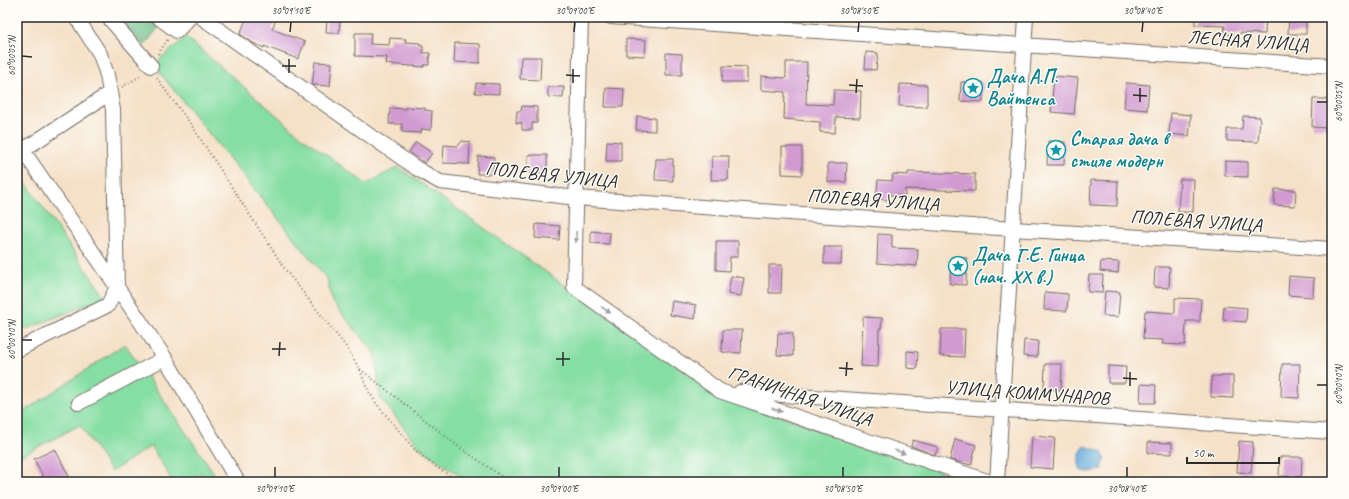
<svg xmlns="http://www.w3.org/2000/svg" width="1349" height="499" viewBox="0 0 1349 499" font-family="Caveat,sans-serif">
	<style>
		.green { fill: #85dea3; stroke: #588467 }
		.forest { fill: #6cbd89; stroke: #4c745a }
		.water { fill: #63a9d9; stroke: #476a82 }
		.building { fill: #d19ad1 }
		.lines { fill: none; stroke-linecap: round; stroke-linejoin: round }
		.minor-casing { stroke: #726b62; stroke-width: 16 }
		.path { stroke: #726b62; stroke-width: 2; stroke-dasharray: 1 3; stroke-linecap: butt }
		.minor { stroke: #fff; stroke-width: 14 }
		.oneway { fill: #a0a0a0 }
		.ticks { fill: none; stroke: #2b2b2b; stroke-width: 1.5 }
		.labels { text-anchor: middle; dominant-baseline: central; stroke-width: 3; stroke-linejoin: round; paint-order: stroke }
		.street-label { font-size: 19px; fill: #2b2b2b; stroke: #fdfcf7 }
		.culture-label { font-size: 19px; font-weight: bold; fill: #0d838f; stroke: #fdfcf7; text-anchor: start }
		.neatline { fill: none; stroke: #2b2b2b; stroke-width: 1.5 }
		.ticks-label { font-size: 10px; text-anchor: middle; fill: #2b2b2b }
	</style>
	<rect width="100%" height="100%" fill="#fdfcf7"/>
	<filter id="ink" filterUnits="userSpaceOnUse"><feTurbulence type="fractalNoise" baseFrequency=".025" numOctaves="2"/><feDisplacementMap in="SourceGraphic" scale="8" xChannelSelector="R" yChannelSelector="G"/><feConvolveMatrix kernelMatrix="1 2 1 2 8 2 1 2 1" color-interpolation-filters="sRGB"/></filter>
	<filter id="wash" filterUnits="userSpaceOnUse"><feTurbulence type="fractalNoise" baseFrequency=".012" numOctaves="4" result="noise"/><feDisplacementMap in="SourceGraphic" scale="16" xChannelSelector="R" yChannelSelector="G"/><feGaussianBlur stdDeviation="0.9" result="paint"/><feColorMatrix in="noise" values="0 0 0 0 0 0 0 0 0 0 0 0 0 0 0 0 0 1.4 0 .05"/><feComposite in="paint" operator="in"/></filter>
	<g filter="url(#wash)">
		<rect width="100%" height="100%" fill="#f5e1c8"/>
		<path class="green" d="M971 17H1010L1009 21 971 19Z
			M186 37 302 137 366 184 398 167 719 395 971 482H469L419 447 380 397 375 353 332 302 327 279 160 73 159 60Z
			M17 170 105 297 17 333Z
			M125 344 220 482H207L201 473 186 482H173L151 446 111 472 80 425 17 458V416Z"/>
		<path class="forest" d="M117 17H167L144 46Z"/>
		<path class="water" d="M1085 446 1102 452 1105 459 1102 470 1089 472 1081 471C1077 461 1078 453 1085 446Z"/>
		<g id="blocks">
			<path class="building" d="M247 17H277L272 29 305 42 298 59 264 46V48L253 43 240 34Z
				M327 17 340 18 339 33H326Z
				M1195 17H1266L1265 34 1239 33 1238 35 1224 34 1225 26 1195 25Z
				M1289 17H1306V34H1288Z
				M355 33H371L370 44 389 45 390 38 406 39 405 42 420 43V46H423V53H430L429 65H424V67L386 64 387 57 355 56Z
				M626 39 646 40 645 56 626 55Z
				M455 43 480 44V63L454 62Z
				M866 52 878 53 876 70 865 69Z
				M666 53 682 54V75H666Z
				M521 57H541L540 80 520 79Z
				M315 62 332 63 330 86 312 85Z
				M786 62H807L806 104 833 105 834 90 861 91 860 118 836 117 835 133 820 132V122L784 119 785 92 761 90V76L786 78Z
				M723 66 747 67V82H722Z
				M1054 76 1078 78 1074 114 1051 112Z
				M961 82H983V102L960 101Z
				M476 83 499 84V94L475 93Z
				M1126 83 1149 85 1147 110 1124 108Z
				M900 84 927 85V107L899 106Z
				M548 87H564L563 98 548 97Z
				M606 88 624 89 623 107H605Z
				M1313 99H1329L1328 128 1312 127Z
				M522 106 537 107V123H532V130H522V123H516L517 111H521Z
				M406 107 425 108V110L432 111 431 130 422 129 421 133 402 132V124H389L390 108 406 109Z
				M1171 113 1191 115 1189 136 1169 134Z
				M637 116 655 118V131L636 130Z
				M1243 116 1260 117 1258 142 1227 141V129H1242Z
				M462 141 470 142 469 164 443 163 444 145 458 146Z
				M607 141 621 142V161H606Z
				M1048 141 1065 142 1064 165H1047Z
				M416 142 432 153 425 163 409 152Z
				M782 147H802V175L782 174Z
				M528 155H547V173H528Z
				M478 156 494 157 493 174H477Z
				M712 156H729L728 180H711Z
				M656 159H673V181L655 180Z
				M1225 161 1248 162V177L1225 176Z
				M828 163H847L846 182H828Z
				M908 172 975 174V191L905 189V196L889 195 888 200 876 199 878 180 892 181 893 174 908 175Z
				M1180 179H1194L1193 212H1178Z
				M1091 180 1118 181 1117 206 1090 205Z
				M1275 189 1296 190 1295 206 1274 205Z
				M536 224 560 226 559 240 535 238Z
				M591 231 610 233 609 244 591 243Z
				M878 234 892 235V248L918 249 917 266 877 263Z
				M716 241H738V257H730L729 271 716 270Z
				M824 247H842L841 264H824Z
				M951 257 967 258 966 285 950 284Z
				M1101 261 1119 262 1118 273 1100 271Z
				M769 265H782L781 293H769Z
				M1155 267H1170L1169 288 1154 287Z
				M1089 275H1103L1102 293 1088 292Z
				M731 276 744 278 741 296 728 294Z
				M1289 276 1314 278 1313 297 1288 295Z
				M1105 291 1120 292 1118 317 1103 316Z
				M1045 292 1068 294 1067 311 1044 310Z
				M1175 298 1201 299 1200 321H1186L1185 345 1162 344 1163 340 1143 339 1145 311 1175 313Z
				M672 301 696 305 695 319 670 315Z
				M1224 306 1247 308 1246 322 1223 320Z
				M863 317 882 318 881 329H879L878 367 861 366Z
				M941 329H965L964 357 940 356Z
				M723 330H742L741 353 722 352Z
				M778 333H793V356L777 355Z
				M1024 340 1038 341 1037 357 1023 356Z
				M907 351 918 352 917 369 907 368Z
				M1045 364H1062L1061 390 1044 389Z
				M1282 364H1300L1299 398 1281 397Z
				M1108 366 1126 367 1125 383H1108Z
				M1212 376H1233V398L1211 397Z
				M1141 384 1156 385 1155 403H1140Z
				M1032 436 1055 438 1053 469 1030 467Z
				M955 439 976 445 971 465 950 460Z
				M913 440 938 447 935 455 911 446Z
				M1239 441 1253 442 1251 473 1237 472Z
				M1148 442 1172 443V454L1148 453Z
				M55 449 72 482H46L34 459Z
				M1280 457H1302L1301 477 1279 476Z"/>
		</g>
	</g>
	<g filter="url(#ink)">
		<use href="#blocks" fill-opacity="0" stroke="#726b62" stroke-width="1"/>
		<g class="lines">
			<g class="minor-casing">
				<path id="minor" d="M76 17 100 54 107 75 113 110 117 287 165 358 238 482
					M108 17 151 66
					M158 17 177 31 190 17
					M201 17 416 168 440 182 577 198 1013 229 1332 249
					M581 17 574 287 720 391 990 482
					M611 17 1332 66
					M17 142 117 287 108 305 17 350
					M23 150 110 93
					M740 392 1332 432
					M79 403 165 358
					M997 482 1026 17"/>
			</g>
			<path class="path" d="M158 54 168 39
				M157 78 168 94 190 123 287 272 347 348 359 368 369 392 376 403 415 450 433 465 460 482
				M122 87 142 75
				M360 369 458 446 505 479"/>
			<use href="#minor" class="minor"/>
		</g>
		<defs><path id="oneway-solid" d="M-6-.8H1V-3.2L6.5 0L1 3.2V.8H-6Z"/></defs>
		<g class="oneway">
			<use href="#oneway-solid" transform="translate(576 237) rotate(92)"/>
			<use href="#oneway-solid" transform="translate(606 310) rotate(35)"/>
			<use href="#oneway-solid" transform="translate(777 410) rotate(19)"/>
			<use href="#oneway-solid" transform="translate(900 452) rotate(19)"/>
		</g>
	</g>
	<path class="ticks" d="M290 32 291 22M574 32 575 22M858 32 859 22M1142 32 1143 22M22 56 32 57M282 66H296M289 73V59M566 75 580 76M573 83V69M849 85 863 86M856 93 857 79M1133 95 1147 96M1140 102V88M1317 102H1327M22 340H32M272 349H286M279 356 280 342M556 359H570M563 366V352M839 368 853 369M846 376 847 362M1123 378 1137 379M1317 385H1327M1130 386V372M275 477V467M559 477V467M843 477V467M1127 477V467"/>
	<defs>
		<g id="sight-ring" transform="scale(1)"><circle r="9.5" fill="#fdfcf7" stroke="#0f9aa8" stroke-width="1.5"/><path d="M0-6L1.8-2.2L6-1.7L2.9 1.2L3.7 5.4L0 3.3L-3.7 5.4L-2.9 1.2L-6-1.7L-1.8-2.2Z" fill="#0f9aa8"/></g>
	</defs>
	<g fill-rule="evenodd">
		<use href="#sight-ring" x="973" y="88"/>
		<use href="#sight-ring" x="1056" y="150"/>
		<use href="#sight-ring" x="958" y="266"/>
	</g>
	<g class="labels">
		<g class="street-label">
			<text transform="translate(1248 41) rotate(4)">ЛЕСНАЯ УЛИЦА</text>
			<text transform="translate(551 175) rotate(6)">ПОЛЕВАЯ УЛИЦА</text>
			<text transform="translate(873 200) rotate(4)">ПОЛЕВАЯ УЛИЦА</text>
			<text transform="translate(1196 221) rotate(4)">ПОЛЕВАЯ УЛИЦА</text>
			<text transform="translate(1027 393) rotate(4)">УЛИЦА КОММУНАРОВ</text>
			<text transform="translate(800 396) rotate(19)">ГРАНИЧНАЯ УЛИЦА</text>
		</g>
		<g class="culture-label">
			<text x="987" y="77">Дача А.П.<tspan x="987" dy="22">Вайтенса</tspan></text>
			<text x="1070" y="139">Старая дача в<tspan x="1070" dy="22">стиле модерн</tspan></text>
			<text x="972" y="255">Дача Г.Е. Гинца<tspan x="972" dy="22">(нач. XX в.)</tspan></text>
		</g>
	</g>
	<rect width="1349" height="499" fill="none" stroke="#fdfcf7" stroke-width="44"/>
	<path d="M1187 457v6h92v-6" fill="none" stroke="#2b2b2b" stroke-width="2"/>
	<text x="1193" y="457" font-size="12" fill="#2b2b2b" stroke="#fdfcf7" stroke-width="3" paint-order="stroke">50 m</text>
	<rect x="22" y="22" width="1305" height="455" class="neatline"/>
	<g class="ticks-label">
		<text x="291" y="14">30°09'10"E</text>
		<text x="575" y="14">30°09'00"E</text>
		<text x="859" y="14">30°08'50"E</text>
		<text x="1143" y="14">30°08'40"E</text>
		<text transform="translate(11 56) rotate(-90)" y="4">60°00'05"N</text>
		<text transform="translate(1338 102) rotate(-90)" y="4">60°00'05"N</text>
		<text transform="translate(11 340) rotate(-90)" y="4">60°00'10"N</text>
		<text transform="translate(1338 385) rotate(-90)" y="4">60°00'10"N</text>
		<text x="275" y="492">30°09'10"E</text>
		<text x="559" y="492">30°09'00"E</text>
		<text x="843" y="492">30°08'50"E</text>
		<text x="1127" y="492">30°08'40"E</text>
	</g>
</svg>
